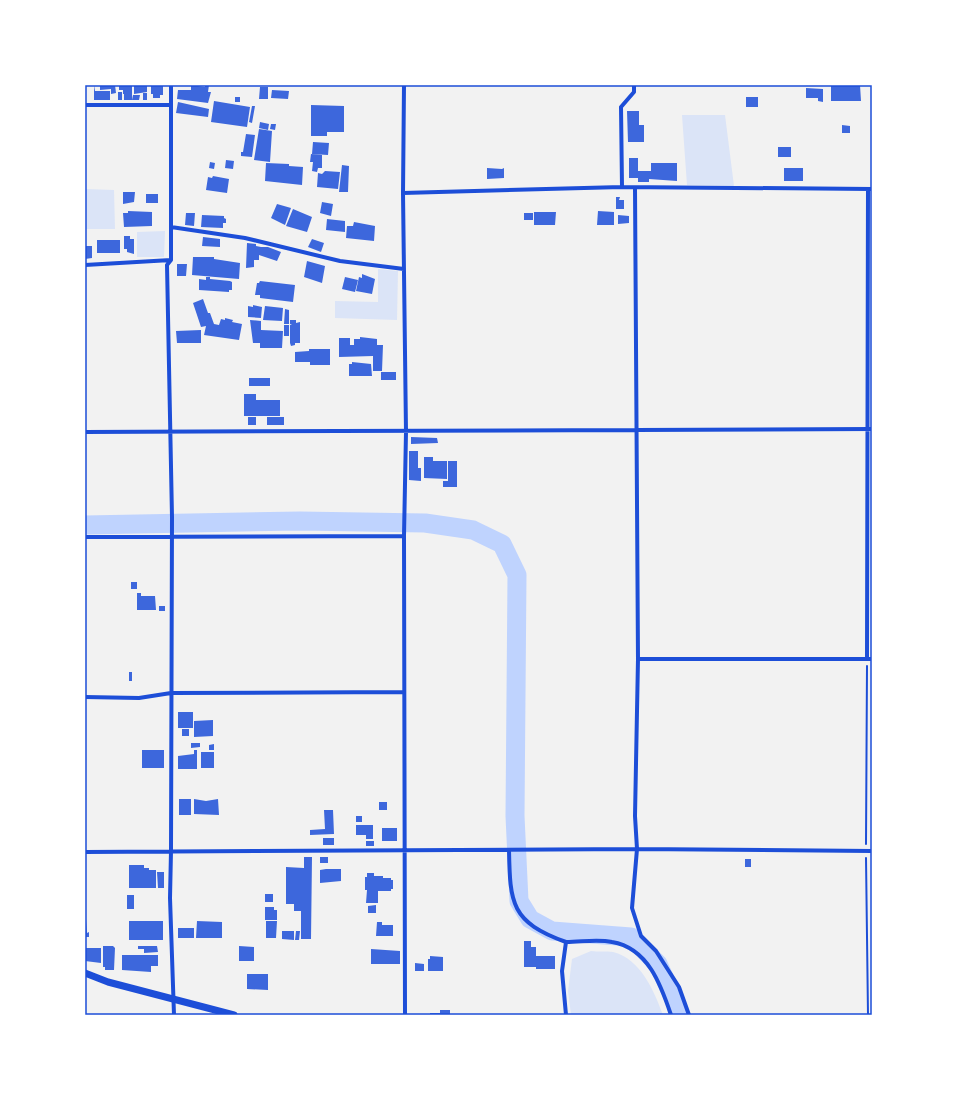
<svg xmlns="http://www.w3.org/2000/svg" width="957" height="1100" viewBox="0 0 957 1100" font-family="Roboto,sans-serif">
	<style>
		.green { fill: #dbe4f7 }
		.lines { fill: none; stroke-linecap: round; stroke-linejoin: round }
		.river { stroke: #bfd3fe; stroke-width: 19 }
		.building { fill: #3d67dc }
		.path { stroke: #1d4ed8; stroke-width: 2 }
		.minor { stroke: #1d4ed8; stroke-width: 4 }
		.primary { stroke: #1d4ed8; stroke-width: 7 }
		.neatline { fill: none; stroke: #1d4ed8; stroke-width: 1.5 }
	</style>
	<rect width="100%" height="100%" fill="#f2f2f2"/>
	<path class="green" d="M682 115H725L734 186 687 185Z
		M85 189 114 190 115 229H85Z
		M165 231 164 257H137V232Z
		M378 269 398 271 397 320 335 318V301L378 302Z
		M591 951C598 952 606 951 613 952 641 959 654 991 663 1015H571L568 991 572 959Z"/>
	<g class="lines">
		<path class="river" d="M85 525 300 521 425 523 473 530 502 544 517 575 515 816 519 901 530 919 552 931 631 937 658 964 675 1001 679 1015"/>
	</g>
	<path class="building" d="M94 85 95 91H110V100H94Z
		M100 85H115L116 93 111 94V89L100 90Z
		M119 85H132V100H124V94H123V90H119Z
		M134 85H147V92L134 94Z
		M151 85H163V95H160V98H153V94H151Z
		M191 85 205 87V85H209L208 92H211L208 103 177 99 178 90H191Z
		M831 85H860L861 101H831Z
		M260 87H268V99H259Z
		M806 88 823 89V102L818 101V98H806Z
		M272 90 289 91 288 99 271 98Z
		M118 92H122V100H118Z
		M143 93H147V100H143Z
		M133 95H140L139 100H132Z
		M235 97H240V102H235Z
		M746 97H758V107H746Z
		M214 101 250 107 247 127 211 122Z
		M178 102 209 109 208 117 176 113Z
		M311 105 344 106V132H327V136H311Z
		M252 106H255L252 123 249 122Z
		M627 111H639V125H644V142H628Z
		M260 122 269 124 268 130 259 128Z
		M271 124H276L275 130 270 129Z
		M842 125 850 126V133H842Z
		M259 129 272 131 270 162 254 160Z
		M246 134 255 135 252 157 241 156V152H243Z
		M313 142 329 143 328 155 312 154Z
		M778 147H791V157H778Z
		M311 154 322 155V168H318L317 172 312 171 313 162H310Z
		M629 158H638V171H651V163H677V181L649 179V182H638V178H629Z
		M226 160 234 161 233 169 225 168Z
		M210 162 215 163 214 169 209 168Z
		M266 163 289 164V166L303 167 302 185 265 181Z
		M342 165 349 166 348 192H339Z
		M487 168 502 169 504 168V178L487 179Z
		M784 168H803V181H784Z
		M325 171 340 172 338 189 317 187 318 173 322 174Z
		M213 176 229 179 227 193 206 190 208 177 212 178Z
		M123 192H135L134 202 123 204Z
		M146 194H158V203H146Z
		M616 197H620L619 200H624V209H616Z
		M322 202 333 204 331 216 320 213Z
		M277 204 291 208 285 225 271 218Z
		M293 209 312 217 307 232 286 226Z
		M128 211 152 212V226L124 227 123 213H128Z
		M598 211 614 212V225H597Z
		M534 212H556L555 225H534Z
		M186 213H195L194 226 185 225Z
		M524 213H533V220H524Z
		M202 215 224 216V218L226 219V223H223V228L201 227Z
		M618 215 629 216V223L618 224Z
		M327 219 345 221V232L326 230Z
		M354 222 375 226 374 241 346 238 347 226H353Z
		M124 236H130V239H134V254L127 252V249H124Z
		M203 237 220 239V247L202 246Z
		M312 239 324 243 321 252 308 247Z
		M97 240H120V253H97Z
		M247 243 256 244V246L261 247H268L281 252 277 261 259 255V260H254V267L246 268Z
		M85 246H92V258L85 259Z
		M193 257H214V259L240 263 239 279 192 275Z
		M307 261 325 266 322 283 304 277Z
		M177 264H187L186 276H177Z
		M362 274 375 279 372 294 356 291 359 277 362 278Z
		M206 277H210V279L230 281 232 282V290H229V292L199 290V279L206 280Z
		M345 277 358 280 355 292 342 289Z
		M260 281 295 285 293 302 260 298V295H255L257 283H259Z
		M203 299 208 313H210L214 324 219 325 221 319 225 320V318L233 320 232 322 242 324 239 340 204 335 206 326 201 327 193 303Z
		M253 305 262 307 261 318 248 317V306L253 307Z
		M265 306 283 308 282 321 263 320Z
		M285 309 289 310V324H284Z
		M250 320 261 321V330L283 331 282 348H260V343H253Z
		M290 320H296V323L300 322V343H295V345L291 346 290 343V325L292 324H290Z
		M284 325H289V336H284Z
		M201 330V343H177L176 331Z
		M360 337 377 339V345H383L382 371H373V356L339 357V338H350V345H354V339H360Z
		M309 349H330V365H310V362H295V352L309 351Z
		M352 362 371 364 372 376H349V364H352Z
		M381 372H396V380H381Z
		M249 378H270V386H249Z
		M244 394H256V400H280V416H244Z
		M248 417H256V425H248Z
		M267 417H284V425H267Z
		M411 437 437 438 438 443 411 444Z
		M409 451H418V468H421V481L409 480Z
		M424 457H433V461H447V479L424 478Z
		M448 461H457V487H443V481H448Z
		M131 582H137V589H131Z
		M137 593H141V596H155L156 610H137Z
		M159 606H165V611H159Z
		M129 672H132V681H129Z
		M178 712H193V728H178Z
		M213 720V736L194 737V721Z
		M182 729H189V736H182Z
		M191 743H200V747L191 748Z
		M214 744V750H209V745Z
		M142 750H164V768H142Z
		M194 750H197V769H178V756L194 754Z
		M201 752H214V768H201Z
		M179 799H191V815H179Z
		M194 799 206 801 218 799 219 815 194 814Z
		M379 802H387V810H379Z
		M324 810H333L334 834 310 835V830L325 829Z
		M356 816H362V822H356Z
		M356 825H373V839H366V835H356Z
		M382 828H397V841H382Z
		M323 838H334V845H323Z
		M366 841H374V846H366Z
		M304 857H312L311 939H301V911H294V904H286V867L304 868Z
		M320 857H328V863H320Z
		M745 859H751V867H745Z
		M129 865H144V868H149V870H156V888H129Z
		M326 869H341V881L320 883V870Z
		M157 872H164V888H158Z
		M367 873H374V876H383V878H391V880H393V889H391V891H378V903H366L367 890H365V877H367Z
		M265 894H273V902H265Z
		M127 895H134V909H127Z
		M376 905V913H368V906Z
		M265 907H274V910H277V920H265Z
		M85 919H86L87 933 89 932V937H85Z
		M129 921H163V940H129Z
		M197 921 222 922V938H196Z
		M266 921H277L276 938H266Z
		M377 922H382V925H393V936H376Z
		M178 928H194V938H178Z
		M282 931H294V940L282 939Z
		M296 931H300L299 940H295Z
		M524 941H531V947H536V967H524Z
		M103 946H113L115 948 114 970H105V967H103Z
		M138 946H157L158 952 144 953V949H138Z
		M239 946 254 947V961H239Z
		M85 948H101V963L85 961Z
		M371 949 400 951V964H371Z
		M122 955H158V966H151V972L122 970Z
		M430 956 443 957V971H428V959H430Z
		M536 956H555V969H536Z
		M415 963 424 964V971H415Z
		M247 974H268V990L247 989Z
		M440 1010H450V1015H430V1013H440Z"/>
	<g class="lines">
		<path class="path" d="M866 844 867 666
			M866 858 868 1015"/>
		<path class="minor" d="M171 85V260L167 265 172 517 171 851 170 898 174 1015
			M404 85 403 193 406 432 404 536 405 1015
			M85 105H171
			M622 187 621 107 634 92V85
			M635 188 638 659 635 816 637 849 632 908 641 936 656 951 679 987 689 1015
			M403 193 622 187 872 189
			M171 227 245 238 340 261 404 269
			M85 265 171 260
			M85 432 872 429
			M85 537 404 536
			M638 659H872
			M867 659 868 189
			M85 697 139 698 171 693 404 692
			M509 850C510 904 511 922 566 942
			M85 852 637 849 872 851
			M566 1015 562 971 566 942C582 942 597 939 612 942 648 948 661 985 671 1015"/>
		<path class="primary" d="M85 973 108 982 234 1015"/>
	</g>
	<rect width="957" height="1100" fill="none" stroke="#ffffff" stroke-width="172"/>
	<rect x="86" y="86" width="785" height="928" class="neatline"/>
</svg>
